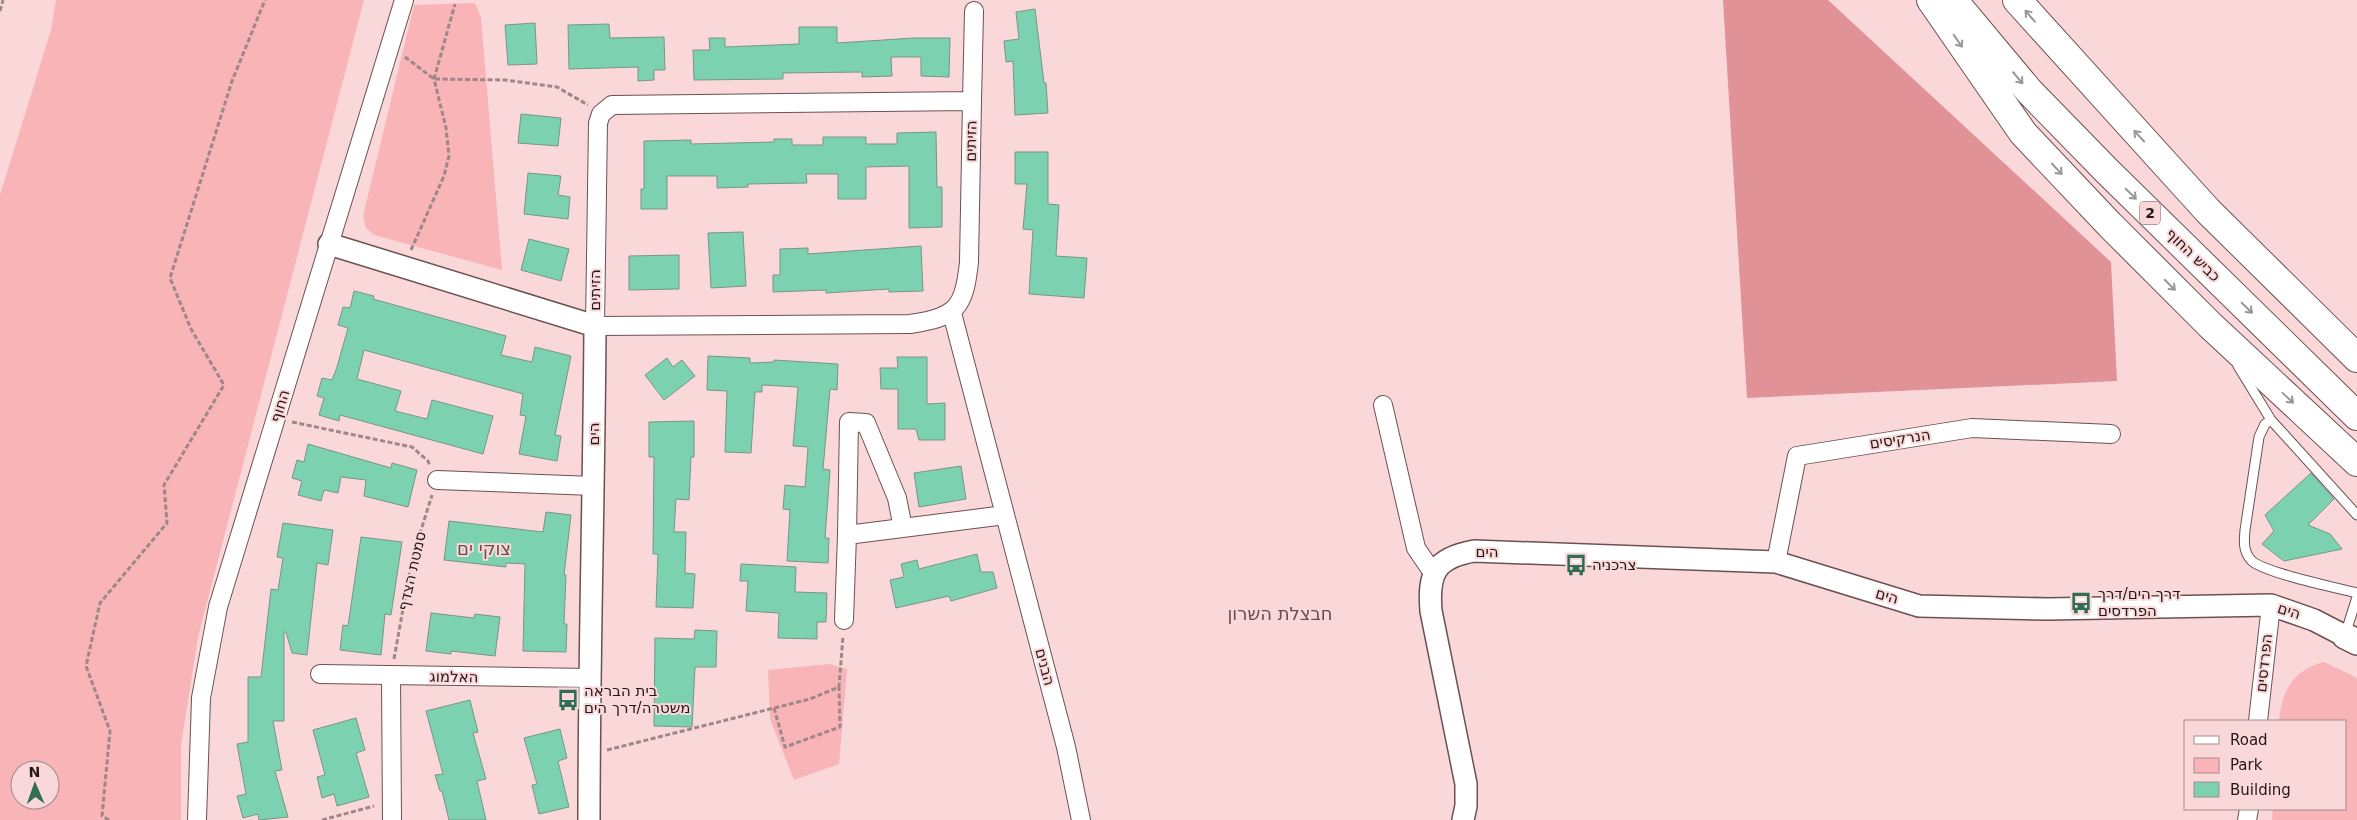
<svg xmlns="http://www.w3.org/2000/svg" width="2357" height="820" viewBox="0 0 2357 820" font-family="'DejaVu Sans','Noto Sans Hebrew',sans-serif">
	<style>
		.green { fill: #f8b4b7; fill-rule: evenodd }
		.forest { fill: #e19296 }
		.building { fill: #7bd1b0; stroke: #789588 }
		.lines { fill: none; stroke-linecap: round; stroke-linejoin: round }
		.service-casing { stroke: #6c5152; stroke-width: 11 }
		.minor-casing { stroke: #6c5152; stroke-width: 20 }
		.tertiary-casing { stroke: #6c5152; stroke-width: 24 }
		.secondary-casing { stroke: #6c5152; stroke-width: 28 }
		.motorway-casing { stroke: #6c5152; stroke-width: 30 }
		.path { stroke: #9f8687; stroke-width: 3; stroke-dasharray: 5 2.5; stroke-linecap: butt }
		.service { stroke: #fff; stroke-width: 9 }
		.minor { stroke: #fff; stroke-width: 18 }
		.tertiary { stroke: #fff; stroke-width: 21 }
		.secondary { stroke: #fff; stroke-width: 25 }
		.motorway { stroke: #fff; stroke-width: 28 }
		.oneway { stroke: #9c9797 }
		.labels { text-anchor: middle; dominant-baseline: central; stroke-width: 4; stroke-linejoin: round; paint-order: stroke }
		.shield { fill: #fad8d9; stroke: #645152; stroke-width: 1 }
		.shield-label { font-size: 14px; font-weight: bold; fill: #231718 }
		.street-label { font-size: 15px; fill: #231718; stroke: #fad8d9 }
		.poi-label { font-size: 15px; fill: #231718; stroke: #fad8d9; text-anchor: start }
		.quarter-label { font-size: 18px; fill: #6a4e4f; stroke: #fad8d9 }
	</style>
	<rect width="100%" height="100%" fill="#fad8d9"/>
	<path class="green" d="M56 0H364L198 637 181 745V820H0V195L51 30ZM20 770H50V800H20Z
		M475 3 481 17 502 270 374 235 366 228 363 216 414 5Z
		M2324 662 2357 678V820H2272L2273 809H2346V721H2279C2282 690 2293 670 2324 662Z
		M829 664 847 669 839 764 794 780 770 719 768 670Z"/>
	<path class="forest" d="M1723 0H1828L2111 262 2117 381 1747 398Z"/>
	<path class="building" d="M1035 9 1044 83H1046L1048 113 1015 115 1013 61 1006 62 1004 41 1019 39 1016 12Z
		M535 23 537 64 508 65 505 25Z
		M609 24 610 38 664 37 665 70H654V80L638 81V67L569 69 568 25Z
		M799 27H837V43L914 38H950L949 77 921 76V57H891L892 76 862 77V72L783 73V79L694 80 693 50H710L709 38H725V47L799 44Z
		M521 114 561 118 558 146 518 143Z
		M936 132 937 187H942V227L909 228V166L866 167V199H838V174H806L807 183 748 184V187L717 188V176H667V209H641V189H644V141L691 140V144L774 142V139H792V145H823V137H866V144H897V133Z
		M1015 152H1048V204L1059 205 1056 256 1087 258 1084 298 1029 294 1033 230 1023 229 1027 184H1015Z
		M528 173 561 176 558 195 570 197 568 219 524 214Z
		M743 232 746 286 711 288 708 233Z
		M529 239 569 249 561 281 521 270Z
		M921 246 923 291 889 292V289L826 293V290L773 292V275H780V249L808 248V254Z
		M679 255V289L629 290V256Z
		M354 291 374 296 373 299 506 336 501 355 532 362 535 347 571 356 555 435 561 436 557 461 519 454 526 416 520 415 523 394 364 350 357 379 401 391 395 411 427 419 432 400 493 416 483 454 340 415 339 421 319 415 324 398 317 396 322 378 332 380 337 367 348 328 338 325 343 307 350 308Z
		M708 356 750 358V363L774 362V360L838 364 837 390 830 389 823 469 830 470 825 538H829L828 563 787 561 790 510 783 509 785 485 805 487 808 447 793 446 798 387 762 385V392H755L751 453 725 452 727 391 707 390Z
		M897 357H927V404L945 403V440H919L916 429H898V389H881L880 368H898Z
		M667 358 673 367 682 360 695 376 664 400 645 375Z
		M694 421V457H691L689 500 676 499 674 532H686L685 573 695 574 693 608 656 607 658 554H653L654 457H649V422Z
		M308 444 391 468 392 463 417 470 408 507 364 496 366 480 341 477 338 493 324 490 321 501 298 495 302 481 292 478 297 460 304 462Z
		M961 466 966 499 919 507 914 473Z
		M2311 473 2334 499 2308 525 2330 534 2342 549 2284 561 2262 544 2274 531 2265 515Z
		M546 512 571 515 564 575H566L564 624H567L566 652 523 651 525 564 506 563V567L444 560 449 521 543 532Z
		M283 523 333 530 328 565 317 563 307 655 292 653 286 632H284V721H273L282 770 275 771 288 817 259 820 258 814 243 818 237 796 246 794 237 744 248 742V677H261L271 589 278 590 283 558 277 557Z
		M361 537 402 542 391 615 385 614 381 655 340 650 343 625 348 626Z
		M977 554 981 572H993L997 588 951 601 949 596 896 608 890 580 904 577 901 564 917 560 919 569Z
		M741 564 796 567 795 592 827 593 826 622H817V639L778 638 779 613 746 611 748 581H740Z
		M431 613 474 618 475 614 500 617 495 656 451 651V654L426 651Z
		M695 630 717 631 716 667H695L692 727 654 726 655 638 694 639Z
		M470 700 478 732 473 733 486 779 477 781 486 820H449L442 791H440L435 775 443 774 426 711Z
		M356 718 365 750 356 753 369 797 337 806 334 794 322 798 317 777 325 775 313 730Z
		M560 729 567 758 558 761 569 807 539 814 532 785 537 784 524 738Z"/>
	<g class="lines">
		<g class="service-casing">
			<path id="service" d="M2238 366 2271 420 2357 515
				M2271 420 2265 424 2259 437 2245 530C2244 541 2243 551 2251 560 2261 572 2337 588 2357 593
				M2345 635 2357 597"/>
		</g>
		<g class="minor-casing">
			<path id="minor" d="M972 101 969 262C964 309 956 317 910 324L595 326 598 123 601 114 612 105Z
				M972 101 974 11
				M952 313 1066 747 1081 820
				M1383 405 1416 548 1433 573
				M437 480 594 486
				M903 528 897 498 866 423 849 422 847 535 1005 515
				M1776 562 1797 456 1972 428 2111 434
				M844 620 847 535
				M320 674 589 678
				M391 677 392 820
				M2258 721 2271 605
				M197 820 201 698 218 607 404 0
				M2247 820 2249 809"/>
		</g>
		<g class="tertiary-casing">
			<path id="tertiary" d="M329 244 595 326C594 491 589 655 589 820
				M1463 820 1466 806V784L1431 611C1428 573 1435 558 1474 551L1776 562 1919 606 2048 609 2271 605 2314 620 2345 636"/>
		</g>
		<g class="secondary-casing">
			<path id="secondary" d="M2345 636 2357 642"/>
		</g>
		<g class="motorway-casing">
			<path id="motorway" d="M1931 0 2023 133 2110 225 2210 325 2357 462
				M1953 0 2029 91 2107 171 2357 416
				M2017 0 2208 211 2357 358"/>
		</g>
		<path class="path" d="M0 11 3 0
			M405 57 434 79 505 80 557 87 588 105
			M411 250 444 176 449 156 446 128 434 79 455 4
			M292 422 412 447 428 461 430 466
			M394 659 412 559 432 495
			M774 708 785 747 840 727 839 687
			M607 750 810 699 839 687 843 636
			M109 820 102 816 110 731 86 666 100 603 167 523 164 485 224 385 191 329 170 278 232 81 265 0
			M322 820 374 806"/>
		<use href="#service" class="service"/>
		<use href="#minor" class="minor"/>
		<use href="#tertiary" class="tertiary"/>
		<use href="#secondary" class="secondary"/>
		<use href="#motorway" class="motorway"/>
	</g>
	<defs><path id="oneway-shaft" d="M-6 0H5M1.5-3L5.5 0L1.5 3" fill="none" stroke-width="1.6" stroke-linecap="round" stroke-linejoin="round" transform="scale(1.25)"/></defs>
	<g class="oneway">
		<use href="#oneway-shaft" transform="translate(2030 16) rotate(-131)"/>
		<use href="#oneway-shaft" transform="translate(1958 41) rotate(55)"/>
		<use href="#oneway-shaft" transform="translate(2018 78) rotate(50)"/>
		<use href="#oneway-shaft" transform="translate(2139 136) rotate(-133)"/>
		<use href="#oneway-shaft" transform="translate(2057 169) rotate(47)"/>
		<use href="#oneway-shaft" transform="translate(2131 194) rotate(44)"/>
		<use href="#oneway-shaft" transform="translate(2170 285) rotate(45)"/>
		<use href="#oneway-shaft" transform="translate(2247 308) rotate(44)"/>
		<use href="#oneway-shaft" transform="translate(2288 398) rotate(43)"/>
	</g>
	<defs>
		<g id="bus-bare" transform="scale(1.725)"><path d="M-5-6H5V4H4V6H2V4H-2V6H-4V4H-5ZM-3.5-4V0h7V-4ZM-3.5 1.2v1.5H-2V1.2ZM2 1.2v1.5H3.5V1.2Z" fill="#316d57" stroke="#fad8d9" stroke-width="2.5" paint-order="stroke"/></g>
	</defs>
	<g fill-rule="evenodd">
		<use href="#bus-bare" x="1576" y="565"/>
		<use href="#bus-bare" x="2081" y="603"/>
		<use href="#bus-bare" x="568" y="700"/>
	</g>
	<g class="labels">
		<rect class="shield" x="2140" y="201.5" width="20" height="23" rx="4"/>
		<g class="shield-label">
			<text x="2150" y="213">2</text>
		</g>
		<g class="street-label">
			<text transform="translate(971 141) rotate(-89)">הזיתים</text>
			<text transform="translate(2193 255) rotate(44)">כביש החוף</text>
			<text transform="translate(595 290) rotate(-90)">הזיתים</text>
			<text transform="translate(280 406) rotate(-73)">החוף</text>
			<text transform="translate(594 434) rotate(-90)">הים</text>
			<text transform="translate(1900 439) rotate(-9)">הנרקיסים</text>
			<text x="1487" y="552">הים</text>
			<text transform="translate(412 571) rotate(-77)">סמטת הצדף</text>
			<text transform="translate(1887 596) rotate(17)">הים</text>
			<text transform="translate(2289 611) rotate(18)">הים</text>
			<text transform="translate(2264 663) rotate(-84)">הפרדסים</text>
			<text transform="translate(1045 667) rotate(75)">הבנים</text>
			<text transform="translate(454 677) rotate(1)">האלמוג</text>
		</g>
		<g class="poi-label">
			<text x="1592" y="565">צרכניה</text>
			<text x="2098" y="594">דרך הים/דרך<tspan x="2098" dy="17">הפרדסים</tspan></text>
			<text x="584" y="691">בית הבראה<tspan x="584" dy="17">משטרה/דרך הים</tspan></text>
		</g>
		<g class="quarter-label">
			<text x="484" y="548">צוקי ים</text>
			<text x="1280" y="613">חבצלת השרון</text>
		</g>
	</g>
	<rect x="2184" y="720" width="162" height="90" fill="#fad8d9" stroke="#a48b8c"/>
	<rect x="2194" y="736" width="25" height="8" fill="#ffffff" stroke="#a48b8c"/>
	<text x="2230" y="745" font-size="15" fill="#231718">Road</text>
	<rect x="2194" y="758" width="25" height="15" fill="#f8b4b7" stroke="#a48b8c"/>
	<text x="2230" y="770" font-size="15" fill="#231718">Park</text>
	<rect x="2194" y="782" width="25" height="15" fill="#7bd1b0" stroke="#a48b8c"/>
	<text x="2230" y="795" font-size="15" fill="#231718">Building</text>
	<g transform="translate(35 785) rotate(358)"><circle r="24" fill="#fad8d9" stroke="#a48b8c"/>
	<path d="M0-4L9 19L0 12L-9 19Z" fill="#316d57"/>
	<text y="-8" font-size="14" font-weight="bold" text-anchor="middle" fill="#231718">N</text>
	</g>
</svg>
